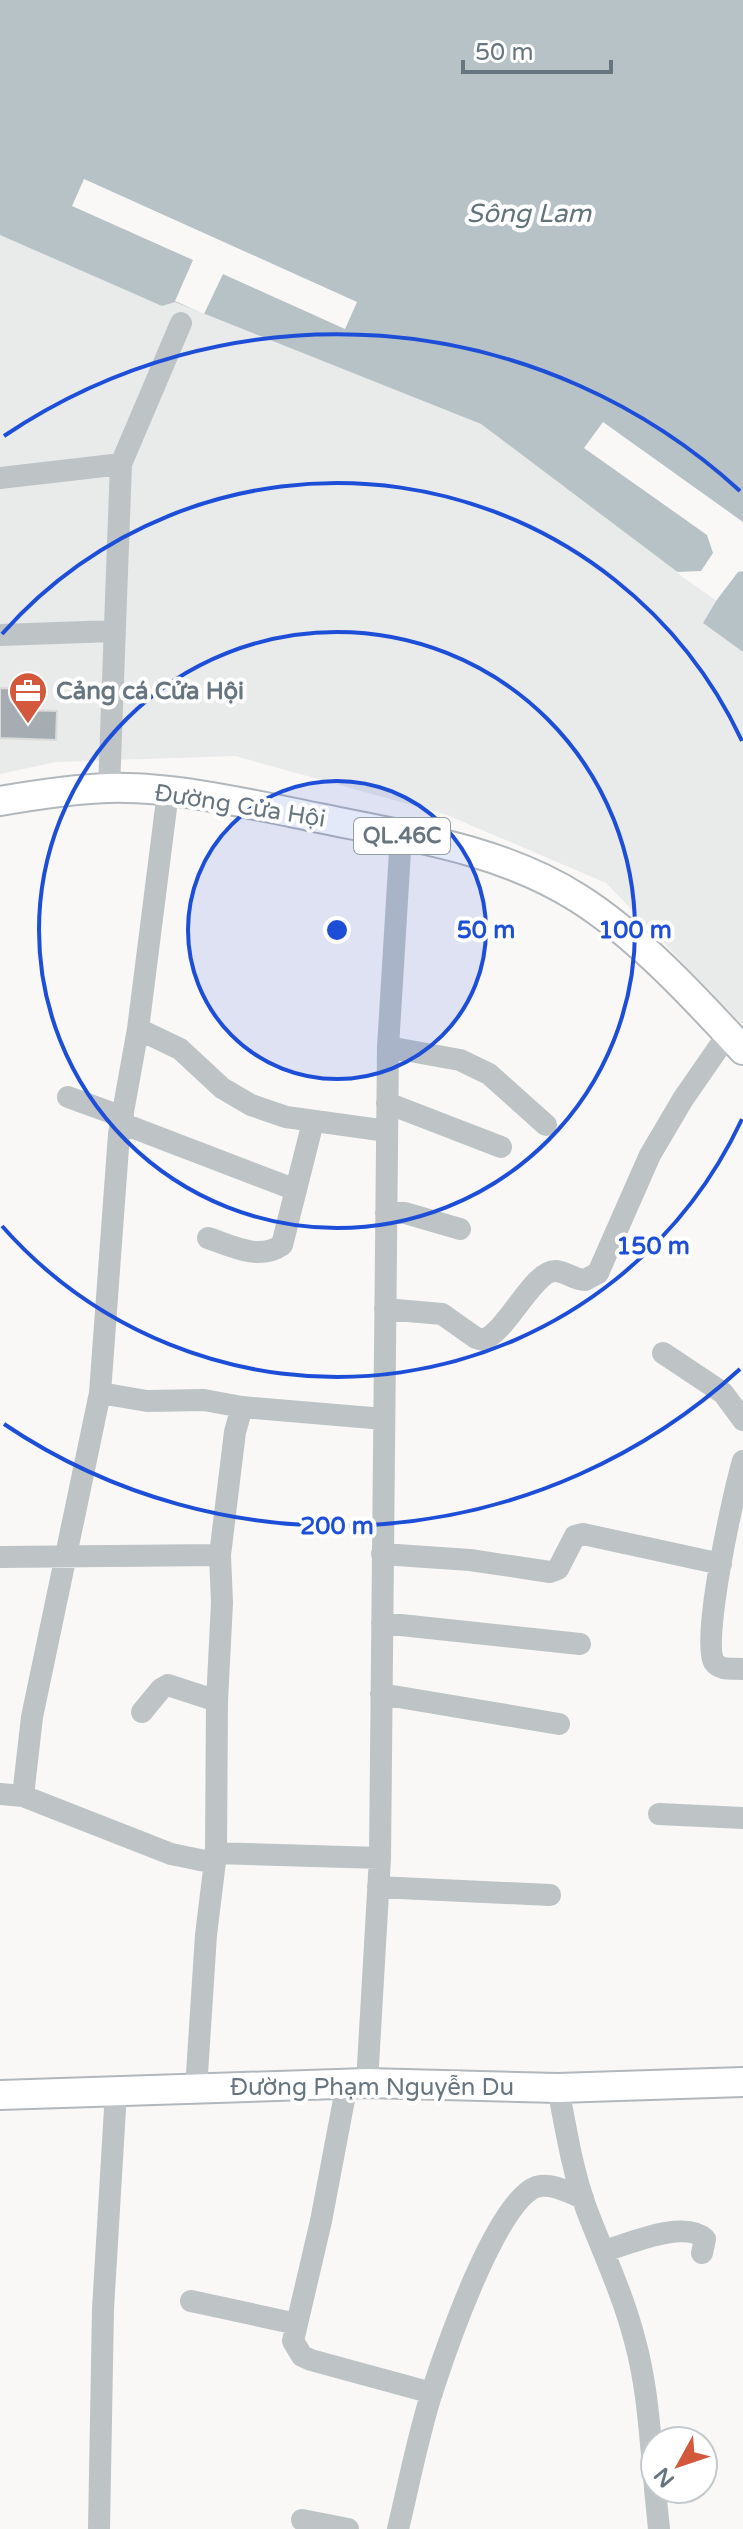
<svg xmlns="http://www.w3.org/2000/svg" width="743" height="2529" viewBox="0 0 743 2529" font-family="'Varela Round',sans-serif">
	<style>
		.built { fill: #e9eaea }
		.water { fill: #b7c2c6 }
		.pier { fill: #f9f8f6 }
		.building { fill: #a5adb3; stroke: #dadad9; stroke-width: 2 }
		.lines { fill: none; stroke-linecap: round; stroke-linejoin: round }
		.major-casing { stroke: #b2b7bb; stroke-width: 32 }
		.minor { stroke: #bec3c6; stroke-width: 22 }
		.major { stroke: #fff; stroke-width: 28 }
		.ring { fill: none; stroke: #1d4ed8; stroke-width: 4 }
		.labels { text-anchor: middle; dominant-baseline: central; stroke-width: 8; stroke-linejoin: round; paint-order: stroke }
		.shield { fill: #fff; stroke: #949ea5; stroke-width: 2 }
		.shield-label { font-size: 22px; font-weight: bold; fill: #66757f }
		.poi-label { font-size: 24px; font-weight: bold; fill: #66757f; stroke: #fff; text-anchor: start }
		.street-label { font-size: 24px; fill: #66757f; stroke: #fff }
		.water-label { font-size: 26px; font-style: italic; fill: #617378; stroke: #fff }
		.centre { fill: #1d4ed8; stroke: #fff; stroke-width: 4 }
		.ring-label { font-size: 24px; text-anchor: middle; font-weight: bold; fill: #1d4ed8; stroke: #fff; stroke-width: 8; stroke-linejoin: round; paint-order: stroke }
	</style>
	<rect width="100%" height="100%" fill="#f9f8f6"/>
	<path class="built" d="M0 235 162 306 175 301 481 424 716 601 703 623 743 652V1025L606 883 447 815 235 756 56 762 0 774Z"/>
	<path class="water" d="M0 0H743V652L703 623 716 601 481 424 175 302 162 306 0 235Z"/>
	<path class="pier" d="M84 179 357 302 345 329 223 274 204 314 175 301 193 260 72 206Z
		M603 422 743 522V571L738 572 716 601 676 572 701 571 713 553 707 535 584 448Z"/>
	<path class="building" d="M0 688 24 689V710L57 711 56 740 0 738Z"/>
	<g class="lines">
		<g class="major-casing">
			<path id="major" d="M0 801C35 795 73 789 108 788 174 786 255 805 319 818 407 836 501 849 578 898 637 935 696 999 743 1050
				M0 2095 367 2083 558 2088 743 2082"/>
		</g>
		<path class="minor" d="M0 478 121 464
			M0 635 114 631
			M109 788 121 464 181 323
			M138 1029 180 1049 222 1088 251 1105 286 1117 387 1131
			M388 1047 460 1060 489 1074 546 1125
			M68 1097 123 1117
			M387 1103 501 1147
			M121 1123 296 1190
			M386 1213H405L460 1229
			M208 1238C232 1246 259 1261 282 1245L313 1122
			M385 1309 442 1314 476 1338 483 1340C507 1332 533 1271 555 1271 565 1271 574 1280 585 1280L598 1273 650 1155 683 1099 728 1034
			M663 1353 723 1393 743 1420
			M100 1393 147 1401 204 1400 242 1407 384 1419
			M743 1461C734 1491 701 1640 714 1662 720 1671 734 1668 743 1669
			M382 1554 470 1560 550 1572 558 1569 575 1536 583 1534 721 1564
			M0 1557 220 1555
			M382 1623 580 1644
			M381 1694 559 1724
			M142 1712 161 1689 168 1685 217 1701
			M0 1794 23 1796 171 1854 215 1863
			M23 1796 32 1717 100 1393 119 1134 138 1029 168 792
			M659 1814 743 1818
			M216 1853 380 1858
			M378 1887 550 1895
			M367 2083 380 1858 388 1047 401 835
			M347 2084 321 2221 293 2341 302 2356 311 2360 432 2393
			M558 2088C566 2129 572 2169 586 2208 603 2253 623 2294 635 2341 648 2388 650 2438 655 2487
			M196 2089 206 1935 216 1853 217 1701 222 1603 220 1555 235 1432 242 1407
			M604 2251C629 2244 685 2219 705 2239L702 2253
			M191 2301 297 2324
			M655 2489 659 2529
			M302 2520 348 2529
			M99 2529 103 2309 116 2092
			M398 2529C409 2483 418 2436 432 2392 446 2349 496 2202 536 2187 551 2182 570 2193 583 2198"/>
		<use href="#major" class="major"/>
	</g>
	<circle cx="337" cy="930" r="149" fill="#1d4ed8" fill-opacity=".12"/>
	<g class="ring">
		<circle cx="337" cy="930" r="149"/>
		<circle cx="337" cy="930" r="298"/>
		<path d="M742 1119A447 447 0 0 1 2 1226M2 634A447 447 0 0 1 742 741"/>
		<path d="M740 1369A596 596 0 0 1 4 1424M4 436A596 596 0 0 1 740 491"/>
	</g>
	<defs>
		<g id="office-pin" transform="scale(2)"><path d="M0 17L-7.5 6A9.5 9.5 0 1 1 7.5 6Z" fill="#d3583c" stroke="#fff"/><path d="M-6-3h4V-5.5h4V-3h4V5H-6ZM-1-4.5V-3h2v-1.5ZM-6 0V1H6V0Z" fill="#fff"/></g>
	</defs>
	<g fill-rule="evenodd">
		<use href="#office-pin" x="28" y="691"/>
	</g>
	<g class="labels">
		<rect class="shield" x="354" y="818" width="96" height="36" rx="6"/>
		<g class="shield-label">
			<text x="402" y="836">QL.46C</text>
		</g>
		<g class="poi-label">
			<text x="56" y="691">Cảng cá Cửa Hội</text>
		</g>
		<g class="street-label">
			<text transform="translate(240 806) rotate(9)">Đường Cửa Hội</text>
			<text x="372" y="2087">Đường Phạm Nguyễn Du</text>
		</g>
		<g class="water-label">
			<text x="529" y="213">Sông Lam</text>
		</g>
	</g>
	<circle cx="337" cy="930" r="12" class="centre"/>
	<g class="ring-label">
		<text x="486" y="938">50 m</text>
		<text x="635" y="938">100 m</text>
		<text x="653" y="1254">150 m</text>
		<text x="337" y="1534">200 m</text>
	</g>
	<g transform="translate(679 2465) rotate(230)"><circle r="38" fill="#ffffff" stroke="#c2c8cc" stroke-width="2"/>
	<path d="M0-6L14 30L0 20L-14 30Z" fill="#d3583c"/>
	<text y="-12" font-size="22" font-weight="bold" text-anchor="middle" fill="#66757f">N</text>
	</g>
	<path d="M463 60v12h148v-12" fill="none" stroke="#66757f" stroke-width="4"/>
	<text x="475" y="60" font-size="24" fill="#66757f" stroke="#ffffff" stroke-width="6" paint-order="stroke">50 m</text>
</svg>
